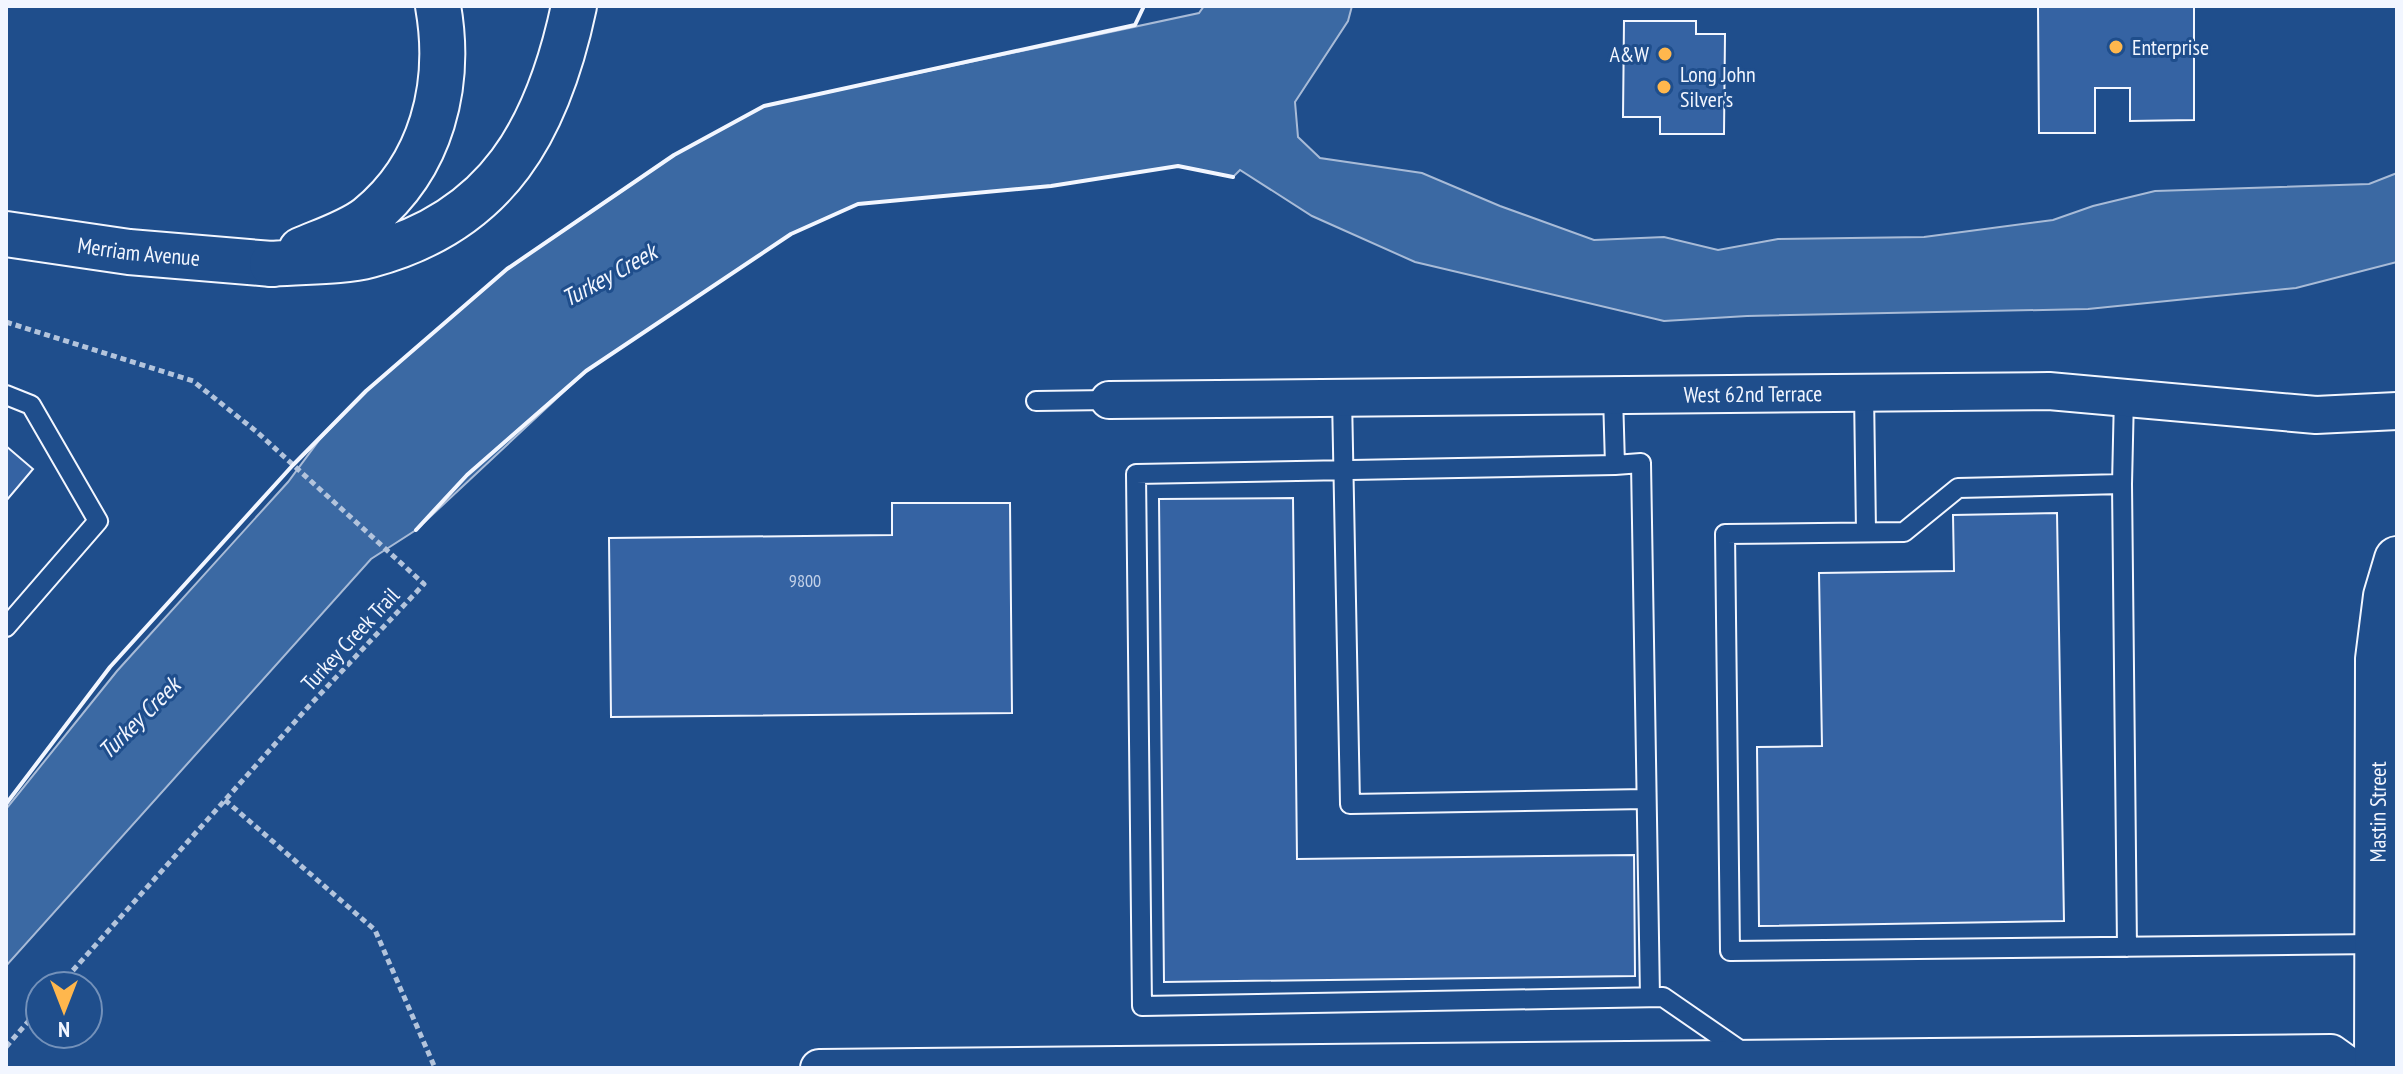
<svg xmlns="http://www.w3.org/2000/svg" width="2403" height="1074" viewBox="0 0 2403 1074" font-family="'PT Sans Narrow',sans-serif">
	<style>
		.water { fill: #3b69a3; stroke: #a8bbd7; stroke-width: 2 }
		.building { fill: #3563a3; stroke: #f2f6ff; stroke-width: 2 }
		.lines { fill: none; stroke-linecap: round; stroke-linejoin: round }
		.service-casing { stroke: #f2f6ff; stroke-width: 22 }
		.minor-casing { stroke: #f2f6ff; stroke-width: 40 }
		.tertiary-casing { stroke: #f2f6ff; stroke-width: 48 }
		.secondary-casing { stroke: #f2f6ff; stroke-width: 48 }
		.trunk-casing { stroke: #f2f6ff; stroke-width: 48 }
		.path { stroke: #b3c4dc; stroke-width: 5; stroke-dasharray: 6 4; stroke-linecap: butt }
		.service { stroke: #1f4e8c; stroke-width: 18 }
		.minor { stroke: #1f4e8c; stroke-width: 36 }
		.tertiary { stroke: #1f4e8c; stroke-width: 44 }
		.secondary { stroke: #1f4e8c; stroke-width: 44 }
		.trunk { stroke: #1f4e8c; stroke-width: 44 }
		.wall { stroke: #f2f6ff; stroke-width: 4 }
		.poi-dot { fill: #ffb74d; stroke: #1f4e8c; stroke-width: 3 }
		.labels { text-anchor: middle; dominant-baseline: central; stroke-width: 6; stroke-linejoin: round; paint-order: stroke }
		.number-label { font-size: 18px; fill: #c3d1e8 }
		.poi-label { font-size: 22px; fill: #f2f6ff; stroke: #1f4e8c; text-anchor: start }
		.street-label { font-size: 22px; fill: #f2f6ff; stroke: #1f4e8c }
		.water-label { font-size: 24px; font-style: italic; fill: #f2f6ff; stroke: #1f4e8c }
	</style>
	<rect width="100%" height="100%" fill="#1f4e8c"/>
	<path class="water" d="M1204 6H1352L1348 21 1295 102 1298 137 1320 158 1422 173 1500 206 1594 240 1664 237 1718 250 1778 239 1924 237 2053 220 2093 206 2155 191 2369 184 2397 173V262L2296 288 2088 309 1747 316 1664 321 1415 262 1312 216 1240 170 1233 177 1178 166 1051 186 858 204 791 234 586 371 416 530 371 559 6 966V809L117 671 288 482 320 439 366 391 507 269 674 155 764 106 1199 13Z"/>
	<path class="building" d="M2038 6H2194V120L2130 121V88H2095V133H2039Z
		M1624 21H1696V34H1725L1724 134H1660V117H1623Z
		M6 446 33 469 6 501Z
		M1293 498 1297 859 1634 855 1635 976 1164 982 1159 499Z
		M892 503H1010L1012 713 611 717 609 538 892 535Z
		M2057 513 2064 921 1759 926 1757 747 1822 746 1819 573 1954 571 1953 515Z"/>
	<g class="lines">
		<g class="service-casing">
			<path id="service" d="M1864 393 1866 532
				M6 395 31 405 98 521 6 627
				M1613 395 1615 465 1136 474 1142 1006 1663 997 1747 1055
				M2124 396 2122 484 1958 488 1904 532 1725 534 1730 951 2378 944
				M1342 398 1350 804 1646 799
				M1036 401 1109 400
				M1615 465 1641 463 1650 997
				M2122 484 2127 947"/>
		</g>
		<g class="minor-casing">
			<g id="minor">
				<path id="s1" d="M1109 400 2049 391 2316 415 2397 411"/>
				<path d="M819 1068 2331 1053 2352 1068"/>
			</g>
		</g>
		<g class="tertiary-casing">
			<g id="tertiary">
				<path id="s2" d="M2377 1068 2378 659 2386 596 2397 559"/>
			</g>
		</g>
		<g class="secondary-casing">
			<g id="secondary">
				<path id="s3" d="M6 234 129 252 272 264"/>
			</g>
		</g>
		<g class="trunk-casing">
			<path id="trunk" d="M301 250C322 241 350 232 368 218 432 166 452 85 438 6
				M272 264C304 261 340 263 370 255 498 221 548 129 574 6"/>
		</g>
		<path class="path" d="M6 322 193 381 257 432 424 584 309 706 59 986
			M225 800 375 930 435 1068
			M6 1047 40 1008"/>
		<use href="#service" class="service"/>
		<use href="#minor" class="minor"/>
		<use href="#tertiary" class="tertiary"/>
		<use href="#secondary" class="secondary"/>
		<use href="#trunk" class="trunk"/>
		<path class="wall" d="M416 530 467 475 586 371 791 234 858 204 1051 186 1178 166 1233 177
			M6 804 110 667 293 465 366 391 507 269 674 155 764 106 1135 25 1144 6"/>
	</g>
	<g class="poi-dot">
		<circle cx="2116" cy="47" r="8"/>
		<circle cx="1665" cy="54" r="8"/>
		<circle cx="1664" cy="87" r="8"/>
	</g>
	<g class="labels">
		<g class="number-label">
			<text x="805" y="580">9800</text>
		</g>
		<g class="poi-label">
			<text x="2132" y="47">Enterprise</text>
			<text x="1649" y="54" text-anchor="end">A&amp;W</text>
			<text x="1680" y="74">Long John<tspan x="1680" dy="25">Silver's</tspan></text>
		</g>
		<g class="street-label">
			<text stroke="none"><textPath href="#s3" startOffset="134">Merriam Avenue</textPath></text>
			<text stroke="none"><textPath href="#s1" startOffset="644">West 62nd Terrace</textPath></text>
			<text transform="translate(350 639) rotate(-47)">Turkey Creek Trail</text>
			<text stroke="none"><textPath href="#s2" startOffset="256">Mastin Street</textPath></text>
		</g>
		<g class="water-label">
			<text transform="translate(609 275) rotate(-29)">Turkey Creek</text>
			<text transform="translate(139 718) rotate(-45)">Turkey Creek</text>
		</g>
	</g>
	<rect width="2403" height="1074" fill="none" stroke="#f2f6ff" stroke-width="16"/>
	<g transform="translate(64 1010) rotate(180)"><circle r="38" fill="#1f4e8c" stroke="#7391ba" stroke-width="2"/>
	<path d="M0-6L14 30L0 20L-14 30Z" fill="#ffb74d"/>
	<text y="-12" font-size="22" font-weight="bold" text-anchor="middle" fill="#f2f6ff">N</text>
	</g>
</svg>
